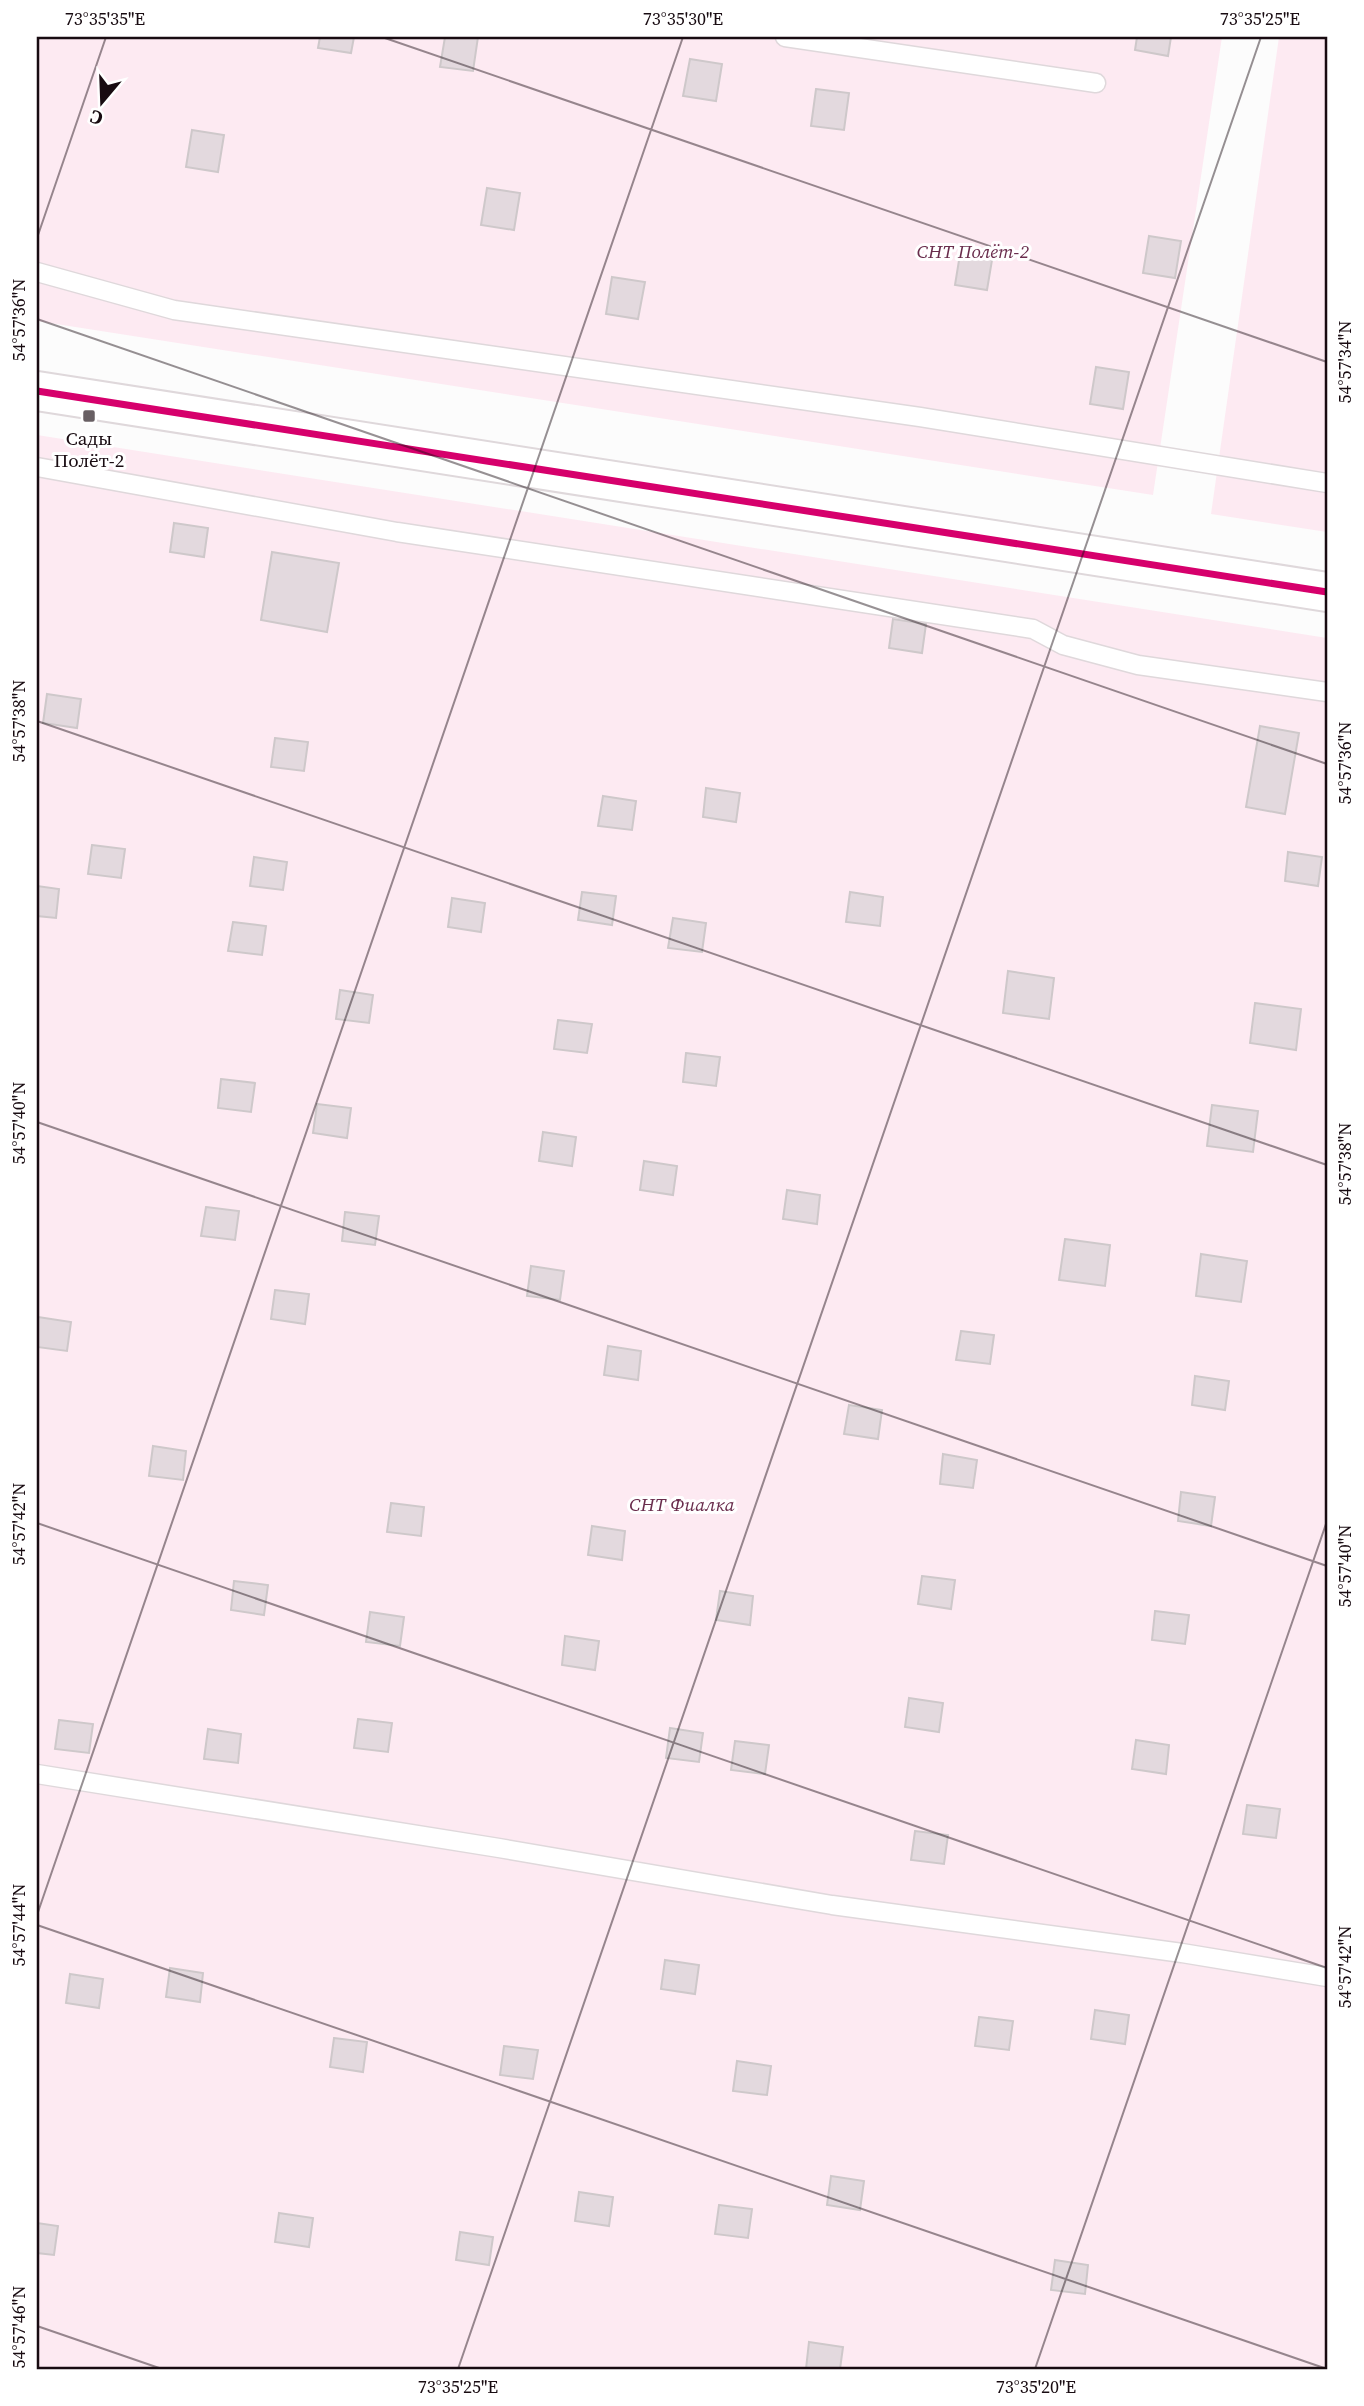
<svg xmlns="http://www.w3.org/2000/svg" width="1364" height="2406" viewBox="0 0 1364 2406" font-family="'Source Serif 4',serif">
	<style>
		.green { fill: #fdeaf2 }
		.building { fill: #e3d9de; stroke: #cec8ca; stroke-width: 2 }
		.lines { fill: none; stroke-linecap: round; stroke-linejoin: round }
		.lane-casing { stroke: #dfd8db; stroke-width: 21 }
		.secondary-casing { stroke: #dfd8db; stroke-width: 42 }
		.lane { stroke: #fff; stroke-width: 18 }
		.secondary { stroke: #fff; stroke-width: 38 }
		.cycleway-casing { stroke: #fff; stroke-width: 11 }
		.cycleway { stroke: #d6006c; stroke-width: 7 }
		.ticks { fill: none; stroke: #180b11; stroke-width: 2; stroke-opacity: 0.45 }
		.poi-dot { fill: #685f63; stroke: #fff; stroke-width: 2.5 }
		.labels { text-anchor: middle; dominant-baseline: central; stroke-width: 6; stroke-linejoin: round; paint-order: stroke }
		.park-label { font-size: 19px; font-style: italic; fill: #692c4c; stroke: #fff }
		.poi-label { font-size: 19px; fill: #180b11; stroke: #fff }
		.neatline { fill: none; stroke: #180b11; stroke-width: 2.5 }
		.ticks-label { font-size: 18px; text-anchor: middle; fill: #180b11 }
	</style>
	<rect width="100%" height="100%" fill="#fcfcfc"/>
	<path class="green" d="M37 37H1222L1153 495 37 321Z
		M1279 37H1327V532L1211 514Z
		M37 435 1327 638V2369H37Z"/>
	<path class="building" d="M320 37H354L351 53 318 48Z
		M445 37H478L473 71 440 67Z
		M1137 37H1171L1168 56 1135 50Z
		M690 59 722 64 716 101 683 96Z
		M816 89 849 93 844 130 811 126Z
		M192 130 224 135 218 172 186 167Z
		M487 188 520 193 514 230 481 225Z
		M1149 236 1181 241 1175 278 1143 273Z
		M961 248 993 254 987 290 955 285Z
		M612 277 645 282 638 319 606 314Z
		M1096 367 1129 372 1123 409 1090 404Z
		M174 523 208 528 204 557 170 552Z
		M272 552 339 563 327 632 261 620Z
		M893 619 926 624 922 653 889 648Z
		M47 694 81 699 77 728 43 723Z
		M1260 726 1299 733 1285 814 1246 807Z
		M275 738 308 742 304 771 271 767Z
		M706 788 740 793 736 822 703 817Z
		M603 796 636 801 632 830 598 826Z
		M92 845 125 849 121 878 88 874Z
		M1288 852 1322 857 1318 886 1285 881Z
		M254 857 287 862 283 890 250 886Z
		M37 886 59 889 56 918 37 916Z
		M582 892 616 896 612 925 578 920Z
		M850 892 883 897 880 926 846 922Z
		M452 898 485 903 481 932 448 927Z
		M673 918 706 923 702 952 668 948Z
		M233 922 266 926 262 955 228 951Z
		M1008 971 1054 978 1049 1019 1003 1013Z
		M340 990 373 995 369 1023 336 1019Z
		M1255 1003 1301 1009 1296 1050 1250 1043Z
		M558 1020 592 1024 587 1053 554 1049Z
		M686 1053 720 1057 716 1086 683 1082Z
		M221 1079 255 1083 251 1112 218 1108Z
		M317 1104 351 1108 347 1138 313 1133Z
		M1212 1105 1258 1111 1253 1152 1207 1146Z
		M543 1132 576 1137 572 1166 539 1161Z
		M644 1161 677 1166 673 1195 640 1190Z
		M787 1190 820 1195 817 1224 783 1219Z
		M206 1207 239 1211 235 1240 201 1236Z
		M345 1212 379 1216 375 1245 342 1241Z
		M1065 1239 1110 1245 1105 1286 1059 1280Z
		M1201 1254 1247 1261 1241 1302 1196 1296Z
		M531 1266 564 1271 560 1300 527 1296Z
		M275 1290 309 1294 305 1324 271 1319Z
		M38 1317 71 1322 67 1351 37 1347Z
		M961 1331 994 1335 990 1364 956 1360Z
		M608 1346 641 1351 638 1380 604 1375Z
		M1195 1376 1229 1381 1225 1410 1192 1405Z
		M849 1405 882 1410 878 1439 844 1434Z
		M153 1446 186 1451 183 1480 149 1476Z
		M943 1454 977 1460 973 1488 940 1484Z
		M1181 1492 1215 1497 1211 1526 1178 1521Z
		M391 1503 424 1507 421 1536 387 1532Z
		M592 1526 625 1531 622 1560 588 1555Z
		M922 1576 955 1580 951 1609 918 1604Z
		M234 1581 268 1585 264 1615 231 1610Z
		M720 1591 753 1596 750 1625 716 1620Z
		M1155 1611 1189 1615 1185 1644 1152 1640Z
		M370 1612 404 1617 400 1646 366 1642Z
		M565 1636 599 1641 595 1670 562 1665Z
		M909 1698 943 1703 939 1732 905 1727Z
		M358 1719 392 1723 388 1752 354 1748Z
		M59 1720 93 1724 89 1753 55 1749Z
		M670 1728 703 1733 699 1762 666 1758Z
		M208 1729 241 1734 238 1763 204 1759Z
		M1136 1740 1169 1745 1166 1774 1132 1769Z
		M735 1741 769 1745 765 1774 731 1770Z
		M1247 1805 1280 1809 1276 1838 1243 1834Z
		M915 1831 948 1835 944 1864 911 1860Z
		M665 1960 699 1965 695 1994 661 1989Z
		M170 1968 203 1973 200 2002 166 1997Z
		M70 1974 103 1979 99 2008 66 2003Z
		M1095 2010 1129 2015 1125 2044 1091 2039Z
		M979 2017 1013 2021 1009 2050 975 2046Z
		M334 2038 367 2042 363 2072 330 2067Z
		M504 2046 538 2050 533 2079 500 2075Z
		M737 2061 771 2066 767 2095 733 2091Z
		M831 2176 864 2181 860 2210 827 2205Z
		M579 2192 613 2197 609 2226 575 2221Z
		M719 2205 752 2209 748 2238 715 2234Z
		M279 2213 313 2218 309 2247 275 2242Z
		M37 2223 58 2226 54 2255 37 2253Z
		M460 2232 493 2237 489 2265 456 2260Z
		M1055 2260 1088 2265 1085 2294 1051 2290Z
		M809 2342 843 2347 840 2369H806Z"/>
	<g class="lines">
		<g class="lane-casing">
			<path id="lane" d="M785 37 1096 83
				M37 272 174 310 920 417 1327 483
				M37 467 397 532 1033 629 1063 645 1138 665 1327 692
				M37 1774 499 1848 832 1905 1182 1953 1327 1977"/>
		</g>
		<g class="secondary-casing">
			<path id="secondary" d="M37 391 1327 592"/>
		</g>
		<use href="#lane" class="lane"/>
		<use href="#secondary" class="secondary"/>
		<g class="cycleway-casing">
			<path id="cycleway" d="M37 391 1327 592"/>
		</g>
		<use href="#cycleway" class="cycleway"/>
	</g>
	<path class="ticks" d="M382 37 1327 362M37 238 106 37M37 319 1327 764M37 721 1327 1165M37 1122 1327 1566M37 1523 1327 1968M37 1915 683 37M37 1925 1327 2369M37 2326 162 2369M458 2369 1261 37M1035 2369 1327 1521"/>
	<rect class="poi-dot" x="82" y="409" width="14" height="14" rx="3.5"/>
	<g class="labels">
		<g class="park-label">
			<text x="973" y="251">СНТ Полёт-2</text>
			<text x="682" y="1504">СНТ Фиалка</text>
		</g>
		<g class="poi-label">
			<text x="89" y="438">Сады<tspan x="89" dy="22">Полёт-2</tspan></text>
		</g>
	</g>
	<rect width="1364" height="2406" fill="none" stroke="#ffffff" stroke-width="77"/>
	<g transform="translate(102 102) rotate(199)" stroke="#ffffff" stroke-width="5" paint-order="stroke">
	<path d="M0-5L12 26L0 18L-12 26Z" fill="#180b11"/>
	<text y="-10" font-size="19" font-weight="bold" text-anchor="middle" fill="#180b11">С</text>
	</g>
	<rect x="38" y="38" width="1288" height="2330" class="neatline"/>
	<g class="ticks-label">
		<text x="105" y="25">73°35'35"E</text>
		<text x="683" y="25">73°35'30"E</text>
		<text x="1260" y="25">73°35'25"E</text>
		<text transform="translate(19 320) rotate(-90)" y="6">54°57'36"N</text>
		<text transform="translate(1345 362) rotate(-90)" y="6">54°57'34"N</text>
		<text transform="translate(19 721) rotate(-90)" y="6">54°57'38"N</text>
		<text transform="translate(1345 763) rotate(-90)" y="6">54°57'36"N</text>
		<text transform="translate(19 1123) rotate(-90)" y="6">54°57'40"N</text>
		<text transform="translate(1345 1164) rotate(-90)" y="6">54°57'38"N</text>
		<text transform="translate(19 1524) rotate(-90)" y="6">54°57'42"N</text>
		<text transform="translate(1345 1566) rotate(-90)" y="6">54°57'40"N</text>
		<text transform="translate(19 1925) rotate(-90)" y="6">54°57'44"N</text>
		<text transform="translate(1345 1967) rotate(-90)" y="6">54°57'42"N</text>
		<text transform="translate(19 2327) rotate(-90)" y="6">54°57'46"N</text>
		<text x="458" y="2393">73°35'25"E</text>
		<text x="1036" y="2393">73°35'20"E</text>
	</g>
</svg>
